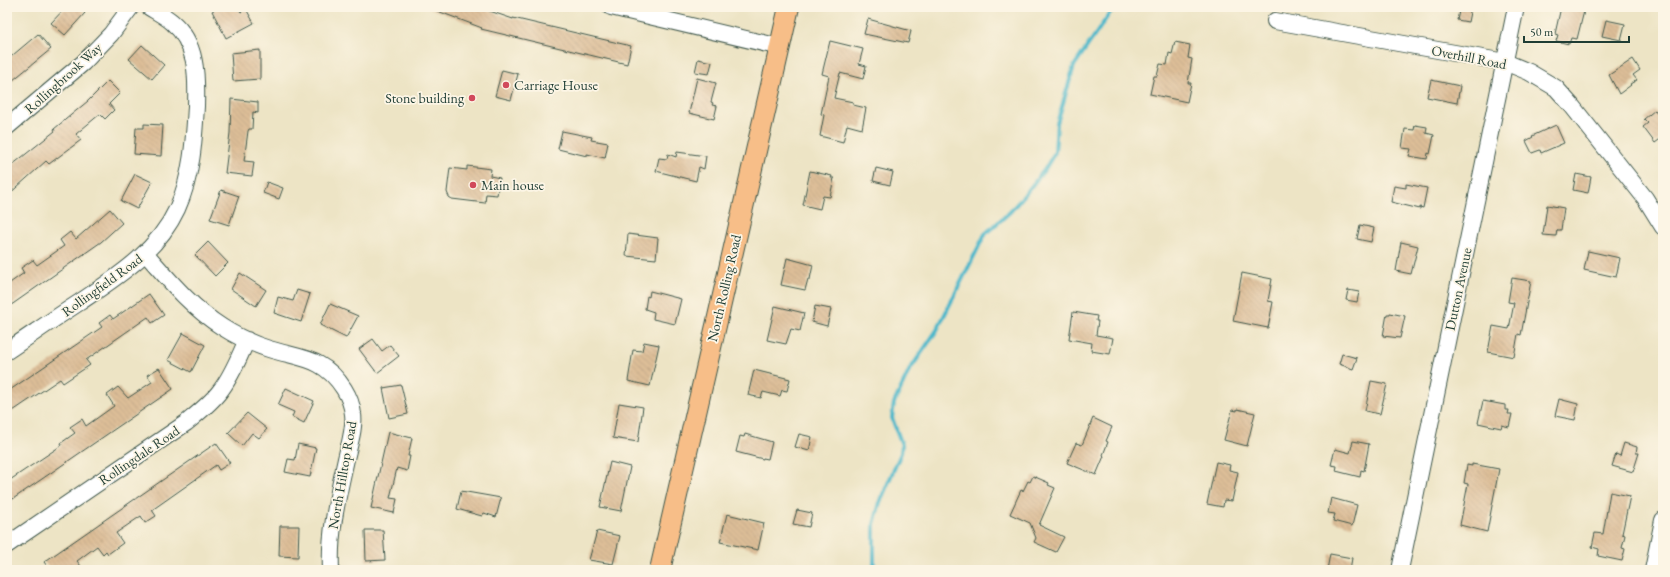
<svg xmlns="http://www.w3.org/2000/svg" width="1670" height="577" viewBox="0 0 1670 577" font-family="'EB Garamond',serif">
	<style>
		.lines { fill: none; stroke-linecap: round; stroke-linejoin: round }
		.stream { stroke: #4db8ca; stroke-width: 4 }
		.building { fill: url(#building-back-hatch) }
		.minor-casing { stroke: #3e564a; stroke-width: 18 }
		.major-casing { stroke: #3e564a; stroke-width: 22 }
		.minor { stroke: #fff; stroke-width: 16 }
		.major { stroke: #f7be88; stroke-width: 20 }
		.poi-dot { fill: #d1495b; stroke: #fcf5e5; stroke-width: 1.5 }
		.labels { text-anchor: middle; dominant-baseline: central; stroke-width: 3.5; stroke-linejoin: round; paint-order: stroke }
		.street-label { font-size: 14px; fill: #1f3d34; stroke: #fcf5e5 }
		.poi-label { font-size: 14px; fill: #1f3d34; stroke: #fcf5e5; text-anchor: start }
	</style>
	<defs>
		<pattern id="building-back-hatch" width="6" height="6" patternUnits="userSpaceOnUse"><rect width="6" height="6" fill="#ddbe98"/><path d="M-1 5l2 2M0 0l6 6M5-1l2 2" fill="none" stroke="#bda484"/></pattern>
	</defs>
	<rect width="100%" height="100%" fill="#fcf5e5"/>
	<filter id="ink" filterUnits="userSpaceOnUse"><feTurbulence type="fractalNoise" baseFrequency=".025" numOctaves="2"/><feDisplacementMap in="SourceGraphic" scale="8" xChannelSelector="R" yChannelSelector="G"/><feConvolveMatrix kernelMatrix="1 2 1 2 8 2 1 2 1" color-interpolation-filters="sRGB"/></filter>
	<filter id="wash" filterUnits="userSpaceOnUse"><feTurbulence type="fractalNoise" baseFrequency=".012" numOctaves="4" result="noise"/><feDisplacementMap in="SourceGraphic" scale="16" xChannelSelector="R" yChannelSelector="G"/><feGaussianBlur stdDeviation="0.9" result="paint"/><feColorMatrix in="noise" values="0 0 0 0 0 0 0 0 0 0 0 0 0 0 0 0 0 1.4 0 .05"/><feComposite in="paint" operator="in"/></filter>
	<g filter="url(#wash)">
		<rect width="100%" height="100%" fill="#ede4c5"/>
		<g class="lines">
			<path class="stream" d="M874 570V524L880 502 901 453 902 445 892 418 894 403 909 371 937 330 985 234 1010 212 1026 193 1045 169 1055 152 1057 123 1074 66 1114 7"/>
		</g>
		<g id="blocks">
			<path class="building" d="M66 7H79L85 13 65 35 51 23Z
				M219 7H238L241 12 246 9 254 23 226 38 212 11Z
				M427 7H478L513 19V18L631 46 627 64 481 29 482 28Z
				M1460 7H1471L1468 22 1457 20Z
				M1561 7H1585L1577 39 1571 38 1569 44 1556 41 1558 35 1555 34Z
				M868 19 911 31 908 43 864 34Z
				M1606 20 1625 24 1621 40 1602 36Z
				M38 34 51 49 7 85V60Z
				M830 41 863 49 859 64 866 66 863 79 840 73 834 98 853 102V105L866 108 862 129 847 125 843 142 820 136 824 115 821 114 829 76 822 74Z
				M1175 42 1190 45 1188 58 1192 59 1188 83H1191L1187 102 1150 94 1154 76H1157L1160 64 1167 65 1169 53 1172 54Z
				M142 45 164 65 152 79 129 59Z
				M260 50V79L233 81 231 53Z
				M698 59 712 62 709 74 695 72Z
				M1633 59 1640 70 1633 75 1637 80 1630 84 1631 85 1619 94 1609 75Z
				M502 70 518 74 511 100 495 96Z
				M697 78 716 83 711 102 713 103 712 105 717 106 714 119 689 113Z
				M1431 80 1460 86 1457 103 1427 97Z
				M108 81 120 93 109 104 114 110 105 119 100 114 76 134 81 140 49 164 46 161 7 196V169L55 131 54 129 88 101Z
				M231 99 258 102V113L253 112 252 129H249L248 131 244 161 254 162 252 176 225 173 230 133Z
				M1655 110 1663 120V137L1655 143 1643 127 1648 123 1644 119Z
				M144 124 163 125 161 156 134 154 136 128H144Z
				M1415 125 1427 127 1426 133 1434 135 1430 154 1428 153 1427 159 1409 156 1411 149 1402 148 1405 129 1414 130Z
				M1556 125 1564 143 1541 153 1540 150 1532 153 1526 141 1533 137 1532 136Z
				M562 131 592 137 591 140 608 143 605 158 587 154V156L558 149Z
				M677 152 706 156 704 169 699 167 696 181 656 171 659 158 667 159 668 154 676 157Z
				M467 166 491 169 490 176 500 178 497 195 486 194 485 203 452 199 449 197 447 192 450 168 467 170Z
				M876 168 893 172 890 185 873 181Z
				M810 171 832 176 831 178H834L830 197 823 196 820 209 803 205Z
				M135 174 152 182 137 209 121 201Z
				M1576 174 1591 177 1588 193 1573 190Z
				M267 182 283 188 279 199 263 193Z
				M1406 184 1427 188 1423 208 1420 207V209L1391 202 1394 186 1406 188Z
				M221 190 239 196 229 225 210 219Z
				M1547 205 1564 208 1561 230H1557L1556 236 1543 235Z
				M110 209 122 223 101 242 7 308V285L24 273 21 268 33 260 37 265 64 246 60 240 70 232 76 239Z
				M1360 225 1374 228 1371 242 1357 239Z
				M628 234 658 238 656 259 626 256Z
				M208 242 228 263 215 276 195 255Z
				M1401 242 1418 246 1411 274 1396 271Z
				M1588 251 1620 258 1616 277 1584 270Z
				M787 258 813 265 810 279H808L805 290 781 285Z
				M240 273 266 290 256 306 231 289Z
				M1242 273 1272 279 1268 301 1273 302 1268 328 1233 321Z
				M1512 278 1531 281 1521 335 1518 334 1514 357 1488 352 1493 326 1509 329 1514 303 1508 302Z
				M297 290 310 294 301 322 274 313 278 297 293 301Z
				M1348 290 1359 292 1357 302 1346 300Z
				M650 291 681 299 675 324 653 319 654 312 645 309 647 296 649 297Z
				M149 294 164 315 152 323 148 317 86 360 90 365 63 383 60 379 7 415V392L102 327 99 323 110 315 113 319Z
				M330 304 358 316 346 338 320 325Z
				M775 306 804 313 800 331 791 329 786 344 767 340Z
				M815 306 831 309 827 326 812 322Z
				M1073 312 1097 316 1096 321H1098L1096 335 1113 338 1110 354 1091 351 1092 343 1069 339Z
				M1390 313 1405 316 1400 338 1383 336 1387 314H1390Z
				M183 333 205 345 191 372 168 360Z
				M373 339 382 351 390 345 399 356 377 373 359 349Z
				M644 342 659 345 650 386 628 381 633 350 642 351Z
				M1342 354 1357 358 1353 369 1339 364Z
				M159 368 173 389 7 503V482L62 445 61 443 75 433 70 427 82 419 86 426 114 406 107 395 118 387 128 398 152 382 147 375Z
				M754 370 790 379 787 391 782 390 780 396 763 392 761 398 748 395Z
				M1371 381 1387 384 1380 414 1365 411Z
				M401 385 408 414 389 418 383 388Z
				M286 388 314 401 304 423 292 417 294 412 278 405Z
				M1559 399 1578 404 1575 420 1555 416Z
				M1483 401 1505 405V410H1509L1508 414H1512L1509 427 1502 425 1501 428 1478 423Z
				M619 403 643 407 638 442 613 438Z
				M1237 409 1255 413 1247 446 1224 440 1232 410 1237 411Z
				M247 413 267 429 259 438 252 433 242 446 228 433Z
				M1093 418 1112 427 1106 441 1108 442 1103 455 1104 456 1096 475 1067 463 1076 443 1082 445Z
				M388 432 412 438 408 456H410L407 471 397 468 390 498 397 499 394 513 371 508Z
				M745 434 772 442 768 459 763 458V459L736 452 740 436 744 437Z
				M799 434 812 437 809 451 795 447Z
				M1353 441 1369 444 1364 471 1361 470 1360 477 1336 471 1337 466 1331 465 1335 449 1350 453Z
				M216 443 230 463 219 470 216 465 152 510 156 516 145 523 141 516 116 533 123 543 108 554 106 551 103 554 97 546 77 561 84 570H50L44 562Z
				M1624 443 1637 447 1636 453H1639L1633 472 1612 466 1616 454 1620 456Z
				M298 444 316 448 310 477 285 472 288 459 295 460Z
				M610 462 630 467 621 511 600 507Z
				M1216 462 1230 465 1229 470 1238 472 1232 501 1224 500 1223 507 1207 504Z
				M1472 464 1499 469 1487 532 1460 525 1468 484 1464 483 1467 465 1472 466Z
				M1033 476 1049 483 1048 485 1055 488 1039 525 1064 537 1056 552 1034 542 1036 538 1030 523 1010 514 1021 490 1023 491 1028 481 1030 482Z
				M461 491 501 498 496 517 484 513 482 516 457 509Z
				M1610 492 1630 496 1622 534 1625 535 1622 548 1625 549 1622 561 1598 556 1599 549 1592 547 1595 533 1603 534Z
				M1331 498 1357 505 1352 526 1333 521 1335 514 1328 513Z
				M797 510 812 513 809 527 793 524Z
				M727 514 764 523 758 550 720 542Z
				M280 526H299L298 557 279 556Z
				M365 530H383L385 560 366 561Z
				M597 531 620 536 613 564 589 560Z
				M1330 554 1352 558 1350 570H1327Z"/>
		</g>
	</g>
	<g filter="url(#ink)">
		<use href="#blocks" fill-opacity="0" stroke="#3e564a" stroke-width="1"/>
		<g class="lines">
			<g class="minor-casing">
				<path id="minor" d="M611 7 780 47
					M1275 21 1505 62 1529 72 1556 88 1572 106 1645 198 1663 227
					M7 127 83 63 111 34 131 7
					M146 254C169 280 192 308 222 327 236 336 253 344 269 349 301 359 324 357 344 389 349 397 352 405 353 414 355 428 349 445 346 459 338 496 329 532 331 570
					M7 351C31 335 55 318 80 302 117 277 157 252 177 209 192 176 194 141 196 106 197 75 197 43 172 22 165 16 157 12 149 7
					M7 545 186 423C198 413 211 403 220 391 232 376 239 357 247 340
					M1400 570 1516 7
					M1653 570 1663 520"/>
			</g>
			<g class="major-casing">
				<path id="major" d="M660 570 789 7"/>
			</g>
			<use href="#minor" class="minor"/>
			<use href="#major" class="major"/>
		</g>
	</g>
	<g class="poi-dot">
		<circle cx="506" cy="85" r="4"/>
		<circle cx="472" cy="98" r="4"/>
		<circle cx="473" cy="185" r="4"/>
	</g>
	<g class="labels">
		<g class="street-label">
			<text transform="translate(1469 57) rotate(11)">Overhill Road</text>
			<text transform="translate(63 78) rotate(-42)">Rollingbrook Way</text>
			<text transform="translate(102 285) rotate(-36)">Rollingfield Road</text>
			<text transform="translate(724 288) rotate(-77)">North Rolling Road</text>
			<text transform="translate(1458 289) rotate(-78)">Dutton Avenue</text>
			<text transform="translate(139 455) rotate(-34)">Rollingdale Road</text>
			<text transform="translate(342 475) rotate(-80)">North Hilltop Road</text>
		</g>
		<g class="poi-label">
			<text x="514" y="85">Carriage House</text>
			<text x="464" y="98" text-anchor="end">Stone building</text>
			<text x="481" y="185">Main house</text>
		</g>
	</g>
	<rect width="1670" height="577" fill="none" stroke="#fcf5e5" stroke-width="24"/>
	<path d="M1524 36v6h105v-6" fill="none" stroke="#1f3d34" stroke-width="2"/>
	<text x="1530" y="36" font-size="12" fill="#1f3d34" stroke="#fcf5e5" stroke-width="3" paint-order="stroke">50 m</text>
</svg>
